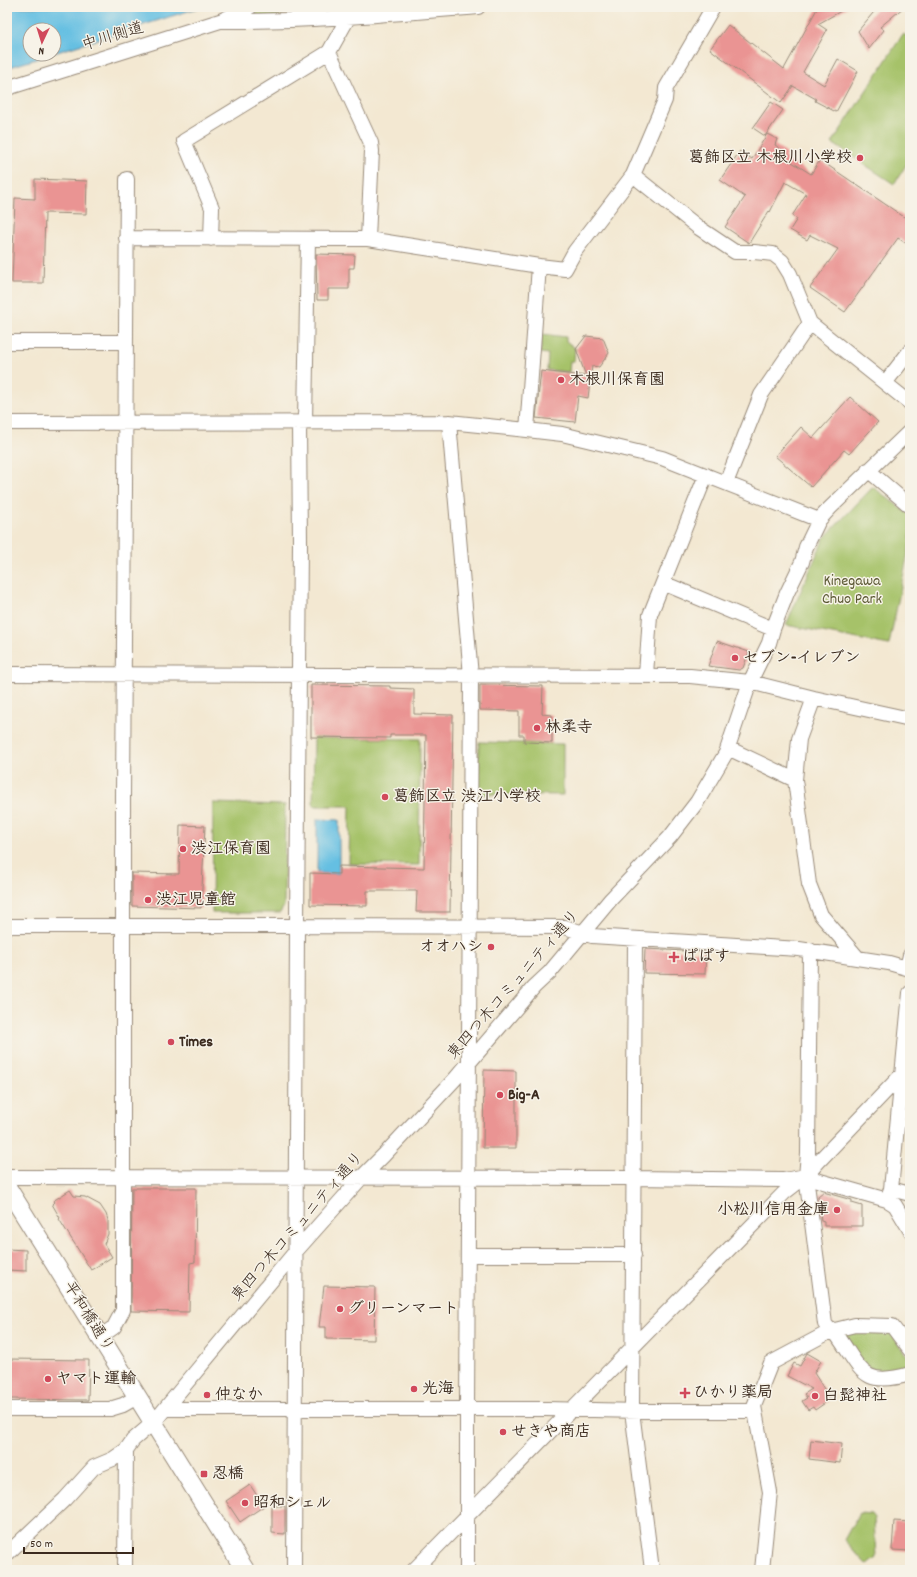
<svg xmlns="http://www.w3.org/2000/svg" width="917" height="1577" viewBox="0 0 917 1577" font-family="Dekko,'Klee One',sans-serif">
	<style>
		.green { fill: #a6c269; stroke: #707644 }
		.water { fill: #65bfe2; stroke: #507480 }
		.building { fill: #ea9493 }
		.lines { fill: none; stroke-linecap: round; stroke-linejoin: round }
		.minor-casing { stroke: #978978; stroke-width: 16 }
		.major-casing { stroke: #978978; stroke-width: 20 }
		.minor { stroke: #fff; stroke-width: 14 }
		.major { stroke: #fff; stroke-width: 18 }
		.poi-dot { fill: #d1495b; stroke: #f7f3e8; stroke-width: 1.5 }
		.labels { text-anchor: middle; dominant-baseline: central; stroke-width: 3; stroke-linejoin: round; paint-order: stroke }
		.street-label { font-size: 16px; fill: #3b2a1e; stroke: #f7f3e8 }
		.poi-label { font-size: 16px; font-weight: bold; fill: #3b2a1e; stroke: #f7f3e8; text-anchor: start }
		.park-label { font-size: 16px; fill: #5b5834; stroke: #f7f3e8 }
	</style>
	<rect width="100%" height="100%" fill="#f7f3e8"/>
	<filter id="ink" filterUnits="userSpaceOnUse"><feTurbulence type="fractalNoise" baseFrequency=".025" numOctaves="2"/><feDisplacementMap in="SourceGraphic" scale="8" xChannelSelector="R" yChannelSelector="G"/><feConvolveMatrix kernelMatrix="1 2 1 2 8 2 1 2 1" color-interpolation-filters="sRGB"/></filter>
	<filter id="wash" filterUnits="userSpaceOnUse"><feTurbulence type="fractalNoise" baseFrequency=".012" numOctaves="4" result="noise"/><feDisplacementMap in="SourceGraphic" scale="16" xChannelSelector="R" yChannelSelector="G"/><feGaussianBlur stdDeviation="0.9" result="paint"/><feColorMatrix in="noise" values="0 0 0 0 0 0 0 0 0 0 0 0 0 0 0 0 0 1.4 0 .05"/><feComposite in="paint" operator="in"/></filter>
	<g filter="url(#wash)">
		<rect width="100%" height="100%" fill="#f3e8d2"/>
		<path class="green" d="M265 7H312L275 16H251V14Z
			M903 34 910 38V159L894 184 832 143Z
			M542 334 566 337V341L575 348 574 361H570L569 372 547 370 548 354 540 353Z
			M873 487 910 515V543L889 645 786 625 824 538Z
			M314 738 420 739 419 865 349 864 350 806H313Z
			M479 742 563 744V795L478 794Z
			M213 803 285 805 284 906 280 913H212Z
			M846 1330 889 1331 910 1360V1366C895 1371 874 1376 862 1362 855 1355 850 1344 845 1335Z
			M859 1513 871 1514 874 1518 876 1558 867 1565 844 1540Z"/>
		<path class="water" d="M7 7H201L54 53V30H30V54H52L7 68Z
			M317 819 339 820V874L317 873Z"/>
		<g id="blocks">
			<path class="building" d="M818 7H848L818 24 827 30 803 72 824 85 838 59 858 71 836 112 815 101 816 99 793 86 781 103 710 49 728 25 784 69Z
				M878 7H904L880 27 884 30 869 49 858 31Z
				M771 102 783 110 765 136 753 128Z
				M767 134 777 139 775 145 787 153 784 157 811 174 820 160 910 221V246L898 238 845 312 810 288 838 249 810 235 807 240 790 230 797 219 792 216 806 194 785 182 770 212 769 211 749 243 725 227 745 197 720 180 740 151 752 159Z
				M35 179 87 181 86 214 45 213 43 283H12L15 198 35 199Z
				M316 254 355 255 354 268H349V289H328V300H317Z
				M586 336 603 338 609 353 599 367 592 366 588 398 578 396 575 422 536 418 541 371 586 376 576 349Z
				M850 397 878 422 849 454 844 450 811 487 775 456 801 427 813 438Z
				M717 641 749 652 743 668 739 670 708 666Z
				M311 685 390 686V688L414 689V714L453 715 450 912H416L417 891H367V906L310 905V873L339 874V866L424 868 426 735H390V738L311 737Z
				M480 685 543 686 542 714 552 715V743L524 742V735H519V711L480 710Z
				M180 825 205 826 201 908 132 906V873L179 874Z
				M645 949 706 952 705 974 644 973Z
				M484 1070 516 1071V1148H483Z
				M132 1188H196L195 1262 190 1263 189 1312 131 1311Z
				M70 1190 74 1196 85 1197 100 1205 106 1214 108 1220V1234L104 1244 112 1257 91 1270 59 1219 60 1218 52 1204 54 1202 53 1201Z
				M823 1192 852 1200V1203L862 1206V1226H824V1221L821 1220 818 1196Z
				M7 1249 26 1250V1271L7 1270Z
				M324 1286 375 1287 374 1340 326 1339V1327H319Z
				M807 1353 821 1361 814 1373 831 1400 826 1397 828 1401 815 1410 813 1407 808 1410 802 1401 807 1398 804 1394 812 1389 787 1376 794 1363 800 1366Z
				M7 1359 89 1360 88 1400 7 1399Z
				M811 1440 842 1444 840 1463 809 1459Z
				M250 1485 264 1506 240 1522 226 1501Z
				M272 1506H285V1534L272 1533Z
				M894 1521 910 1522V1551L892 1550Z"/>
		</g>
	</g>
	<g filter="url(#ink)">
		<use href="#blocks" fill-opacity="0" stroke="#978978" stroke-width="1"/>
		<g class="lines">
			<g class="minor-casing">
				<path id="minor" d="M713 7 666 88 665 100 633 175 575 251 565 269 539 266 527 430 562 434 662 458 819 520
					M220 21C306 22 392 14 478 7
					M329 52 371 143 372 151 368 239
					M7 88 220 21 250 7
					M633 175 699 228 735 252H754L773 254 782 261 790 274 810 323 910 403
					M126 238 368 239 539 266
					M211 239 212 208 184 141 329 52 348 18
					M7 342H126
					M885 383 910 351
					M449 422 471 676 467 1410V1570
					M7 423 449 422 527 430
					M299 423 300 543 297 926 565 927 592 936 799 949 889 963 910 969
					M305 423 308 239
					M868 470 910 506
					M726 483 761 395 810 323
					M663 583 773 629
					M7 674 690 676 750 682 814 698 910 719
					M646 675 650 615 706 475
					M814 698 799 739 795 780 809 884 821 915 857 957
					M728 748 795 780
					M7 926H297L294 1570
					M635 939 632 1411 652 1570
					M810 950 808 1154 806 1176 825 1324 831 1331 837 1335C862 1370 862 1388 910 1374
					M907 968 910 955
					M7 1177 634 1178 784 1180 806 1176 820 1181 887 1200 895 1205 910 1230
					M891 1189 910 1194
					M887 1200 891 1189 910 993
					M469 1255H634
					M100 1337 114 1327 123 1310V796L127 179
					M7 1409H110L123 1405 137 1397
					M166 1409H546L641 1411H754
					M7 1554 65 1499 94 1467 113 1459 126 1450 133 1440 154 1422 296 1251 362 1177 384 1155 455 1079 534 987 550 972 611 899 670 837 697 802 726 753 750 682 769 643 773 629 787 593 802 562 806 547 819 520 830 508 910 431
					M125 1570 126 1450
					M414 1570 784 1193 806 1176 818 1162 910 1066
					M762 1570 770 1492 754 1406 771 1363 831 1331 855 1325 892 1326 910 1350"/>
			</g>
			<g class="major-casing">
				<path id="major" d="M7 1187 245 1570"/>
			</g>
			<use href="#minor" class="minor"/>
			<use href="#major" class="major"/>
		</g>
	</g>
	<g class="poi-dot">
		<circle cx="860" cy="158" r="4"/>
		<circle cx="561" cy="380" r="4"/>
		<circle cx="735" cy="658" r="4"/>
		<circle cx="537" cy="728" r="4"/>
		<circle cx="385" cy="797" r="4"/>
		<circle cx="183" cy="849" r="4"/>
		<circle cx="148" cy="900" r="4"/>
		<circle cx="491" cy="947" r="4"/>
		<path d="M672 951h4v4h4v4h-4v4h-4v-4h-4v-4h4z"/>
		<circle cx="171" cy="1042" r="4"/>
		<circle cx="500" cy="1095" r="4"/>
		<circle cx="837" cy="1210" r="4"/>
		<circle cx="340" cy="1309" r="4"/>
		<circle cx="48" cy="1379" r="4"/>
		<circle cx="414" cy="1389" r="4"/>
		<path d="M683 1387h4v4h4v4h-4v4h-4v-4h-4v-4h4z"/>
		<circle cx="207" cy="1395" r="4"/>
		<circle cx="815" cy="1396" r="4"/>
		<circle cx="503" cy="1432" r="4"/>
		<rect x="200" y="1470" width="8" height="8" rx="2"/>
		<circle cx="245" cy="1503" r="4"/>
	</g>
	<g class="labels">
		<g class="street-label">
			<text transform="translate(113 37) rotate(-17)">中川側道</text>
			<text transform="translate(514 985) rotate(-49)">東四つ木コミュニティ通り</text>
			<text transform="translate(298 1227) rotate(-49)">東四つ木コミュニティ通り</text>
			<text transform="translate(88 1317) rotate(58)">平和橋通り</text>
		</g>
		<g class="poi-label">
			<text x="852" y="158" text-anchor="end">葛飾区立 木根川小学校</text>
			<text x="569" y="380">木根川保育園</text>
			<text x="743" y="658">セブン-イレブン</text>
			<text x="545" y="728">林柔寺</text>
			<text x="393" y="797">葛飾区立 渋江小学校</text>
			<text x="191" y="849">渋江保育園</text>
			<text x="156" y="900">渋江児童館</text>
			<text x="483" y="947" text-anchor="end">オオハシ</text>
			<text x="682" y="957">ぱぱす</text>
			<text x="179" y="1042">Times</text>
			<text x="508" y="1095">Big-A</text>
			<text x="829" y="1210" text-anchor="end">小松川信用金庫</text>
			<text x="348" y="1309">グリーンマート</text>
			<text x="56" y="1379">ヤマト運輸</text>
			<text x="422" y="1389">光海</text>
			<text x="693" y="1393">ひかり薬局</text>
			<text x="215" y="1395">仲なか</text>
			<text x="823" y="1396">白髭神社</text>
			<text x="511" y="1432">せきや商店</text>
			<text x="212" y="1474">忍橋</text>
			<text x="253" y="1503">昭和シェル</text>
		</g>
		<g class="park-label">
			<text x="852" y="581">Kinegawa<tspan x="852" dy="18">Chuo Park</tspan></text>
		</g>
	</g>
	<rect width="917" height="1577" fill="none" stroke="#f7f3e8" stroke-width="24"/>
	<g transform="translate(42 42) rotate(184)"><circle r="19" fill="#f7f3e8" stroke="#aca397"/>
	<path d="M0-3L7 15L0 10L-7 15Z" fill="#d1495b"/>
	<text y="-6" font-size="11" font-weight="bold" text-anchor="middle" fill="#3b2a1e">N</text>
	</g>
	<path d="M24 1547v6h109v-6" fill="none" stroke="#3b2a1e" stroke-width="2"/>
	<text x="30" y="1547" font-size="12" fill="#3b2a1e" stroke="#f7f3e8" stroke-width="3" paint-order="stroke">50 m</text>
</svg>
